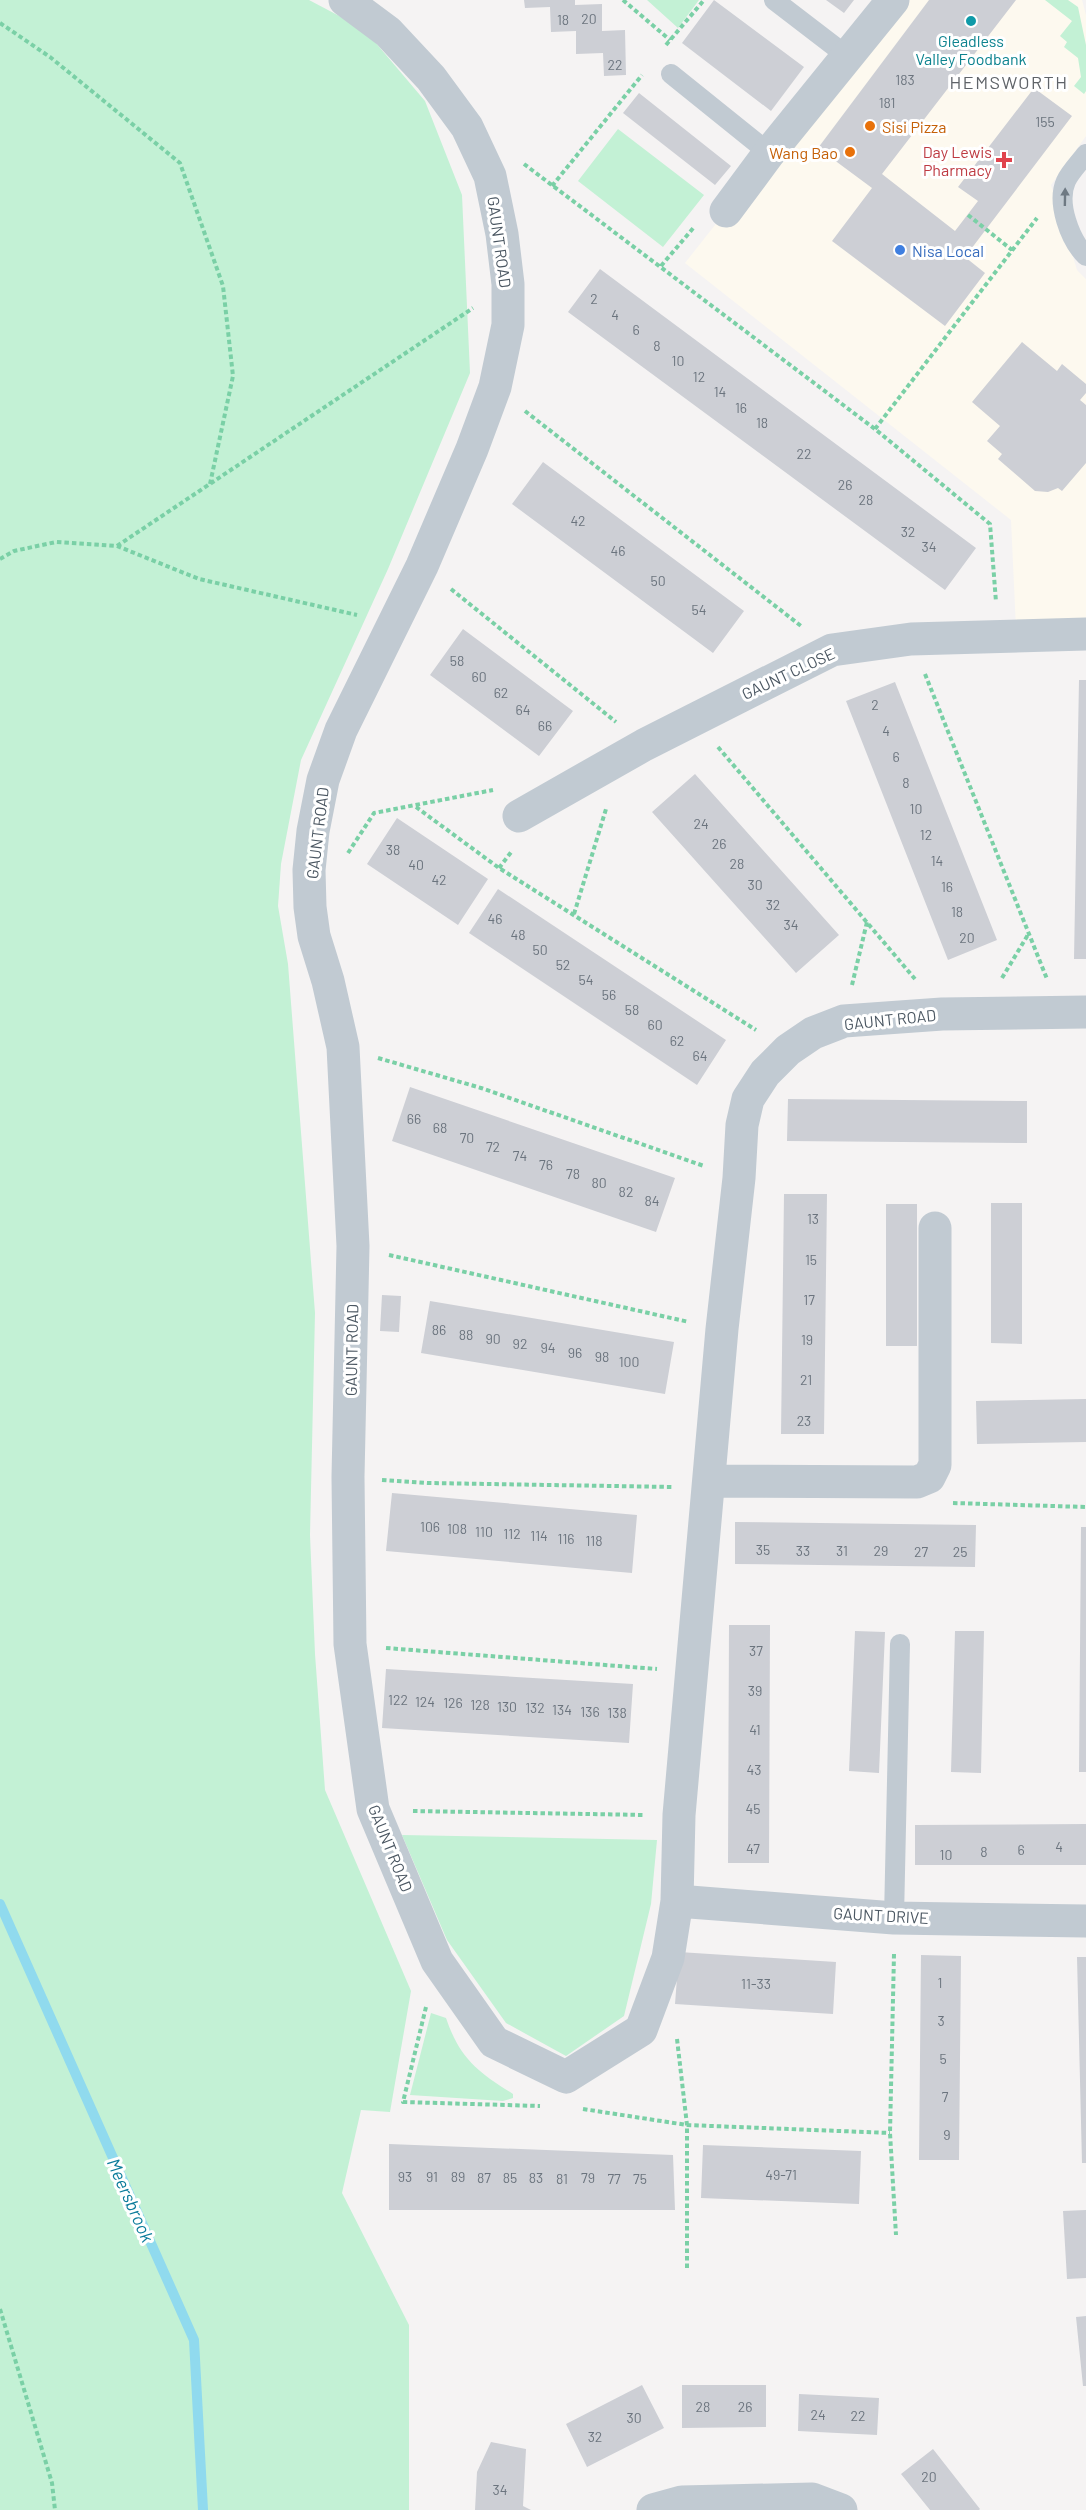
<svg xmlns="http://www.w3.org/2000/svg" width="1086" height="2510" viewBox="0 0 1086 2510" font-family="Barlow,sans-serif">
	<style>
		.commercial { fill: #fdf9ef }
		.green { fill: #c3f1d5 }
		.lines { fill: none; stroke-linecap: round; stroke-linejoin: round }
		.stream { stroke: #90daee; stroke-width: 10 }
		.building { fill: #cdcfd5 }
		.path { stroke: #7ad0a6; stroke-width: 4; stroke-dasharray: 4.5 3; stroke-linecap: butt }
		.service { stroke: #c1cad2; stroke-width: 20 }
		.minor { stroke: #c1cad2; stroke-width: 33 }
		.oneway { fill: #6e7983 }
		.culture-dot { fill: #0f9aa8; stroke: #fff; stroke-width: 2 }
		.food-dot { fill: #e8710a; stroke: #fff; stroke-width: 2 }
		.health-dot { fill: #e0444e; stroke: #fff; stroke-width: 2 }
		.shop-dot { fill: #3f7fe0; stroke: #fff; stroke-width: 2 }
		.labels { text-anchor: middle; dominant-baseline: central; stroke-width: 6; stroke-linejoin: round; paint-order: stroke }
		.number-label { font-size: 14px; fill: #6b747e }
		.culture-label { font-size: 16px; fill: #0d838f; stroke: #fff }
		.food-label { font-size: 16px; fill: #c56008; stroke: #fff; text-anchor: start }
		.health-label { font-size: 16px; fill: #be3a42; stroke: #fff; text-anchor: end }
		.street-label { font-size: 16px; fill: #4a5661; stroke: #fff }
		.shop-label { font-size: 16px; fill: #366cbe; stroke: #fff; text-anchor: start }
		.neighbourhood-label { font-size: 18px; letter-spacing: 1.5px; fill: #5f6368; stroke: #fff }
		.water-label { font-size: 18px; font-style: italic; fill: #0c7c9b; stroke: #fff }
	</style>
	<rect width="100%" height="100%" fill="#f5f3f3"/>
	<path class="commercial" d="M893 0H1082L1086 15V136L1051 185 1077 270 1086 279V626L1016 629 1011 520 685 263Z"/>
	<path class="green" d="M0 0H309L364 29 425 101 462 195 470 373 388 569 301 760 281 864 278 906 288 964 315 1313 310 1535 315 1654 325 1790 411 1991 390 2112 361 2110 342 2193 409 2325V2510H0Z
		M647 0H699L678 28Z
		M1045 0H1068L1078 7 1086 45V91L1084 94 1074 86 1081 77 1078 58 1064 47 1067 42 1060 36 1072 21Z
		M618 129 704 195 663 247 578 181Z
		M402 1835 657 1840 651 1904 624 2016 566 2056 506 2023 447 1940Z
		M431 2013 446 2018C460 2059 478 2072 513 2094V2098L503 2101 410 2095Z"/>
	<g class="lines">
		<path class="stream" d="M0 1904 194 2340 203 2510"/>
	</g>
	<path class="building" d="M524 0H575V5L602 4V31L625 30 626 75 604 76 603 53 576 54V31L551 32 550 7 525 8Z
		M714 0 804 67 771 111 682 43Z
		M826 0H854L844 13Z
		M929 0H1016L882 174 955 231 978 201 958 187 1034 88 1072 116 965 257 985 273 945 326 832 241 872 188 818 148Z
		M639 93 731 166 715 185 623 113Z
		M600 269 976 548 945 590 568 312Z
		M1022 342 1057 371 1062 364 1086 384V393L1080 400 1086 405V463L1062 491 1058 488 1048 492 1035 491 998 459 1002 454 987 441 1000 426 972 402Z
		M543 462 744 611 713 653 512 504Z
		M463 629 573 711 539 756 430 675Z
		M1079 680H1086V959H1074Z
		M895 682 997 940 948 960 846 701Z
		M695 774 839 935 796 973 652 812Z
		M397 818 488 879 458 925 367 864Z
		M498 889 726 1040 697 1085 469 933Z
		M410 1087 675 1178 656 1232 392 1141Z
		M788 1099 1027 1101V1143L787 1141Z
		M784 1194H827L824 1434H781Z
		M991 1203H1022V1344L991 1343Z
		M886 1204H917V1346H886Z
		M382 1295 401 1296 399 1332 380 1331Z
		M430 1301 674 1342 665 1394 421 1353Z
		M1086 1399V1442L977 1444 976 1401Z
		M392 1493 637 1515 632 1573 386 1551Z
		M735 1522 976 1525 975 1567 735 1564Z
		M1081 1527H1086V1772H1079Z
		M729 1625H770L769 1863H728Z
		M855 1631 885 1632 879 1773 849 1771Z
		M955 1631H984L981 1773 951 1772Z
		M386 1669 633 1684 629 1743 382 1728Z
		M1086 1824V1865H915V1825Z
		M679 1952 836 1962 833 2014 675 2004Z
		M921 1955 961 1956 959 2160H919Z
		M1077 1957H1086V2163H1082Z
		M389 2144 673 2155 675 2210H389Z
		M703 2145 861 2151 859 2204 701 2198Z
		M1086 2210V2278L1067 2279 1063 2211Z
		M1086 2316V2386H1083L1076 2317Z
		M642 2385 664 2428 587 2467 566 2424Z
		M682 2385H766V2427L682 2428Z
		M799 2394 879 2398 877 2435 798 2431Z
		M491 2442 526 2449 523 2506 531 2510H475L477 2472Z
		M933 2449 980 2509 979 2510H930L901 2474Z"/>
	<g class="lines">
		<path class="path" d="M623 0 670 40
			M0 23 50 57 180 163 223 286 233 376 210 484
			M666 45 704 0
			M524 164 875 429 990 524 996 602
			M552 186 642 75
			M968 215 1012 250
			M661 266 695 226
			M525 411 801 626
			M875 429 1037 218
			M117 546 473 308
			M0 559 14 551 56 542 117 546 199 579 357 615
			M451 589 616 722
			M925 674 1047 979
			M718 747 915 979
			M416 807 499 868 756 1030
			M348 853 374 813 493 790
			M499 868 512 851
			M574 914 606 809
			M1002 978 1029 933
			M852 985 867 922
			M378 1058 481 1088 704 1166
			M389 1255 689 1322
			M382 1480 428 1483 674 1487
			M953 1503 1086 1507
			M386 1648 657 1669
			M413 1811 645 1815
			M894 1954 890 2133 896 2235
			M426 2007 403 2102 540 2106
			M677 2039 687 2125V2268
			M583 2109 687 2125 890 2133
			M0 2309 52 2483 55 2510"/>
		<path class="service" d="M774 0 847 56
			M671 74 769 153
			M1086 154C1080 162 1070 172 1066 181 1056 203 1070 240 1086 256
			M894 1918 900 1644"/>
		<path class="minor" d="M345 0 388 32 431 78 467 127 490 176 502 234 508 284V325L495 387 472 449 422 566 341 730 323 780 313 831 309 870 310 907 314 936 328 981 343 1047 353 1246 348 1477 350 1644 373 1809 437 1961 494 2042 566 2077 641 2030 668 1958 677 1901 679 1815 722 1329 739 1178 742 1125 748 1099 765 1073 788 1050 813 1033 844 1021 942 1014 1086 1012
			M726 211 769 153 893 0
			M519 816 644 745 832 650 911 639 1086 634
			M709 1481 917 1482 929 1477 935 1465V1228
			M677 1901 894 1918 1086 1921
			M653 2510 682 2502 812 2499 841 2510"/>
	</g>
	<defs><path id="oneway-solid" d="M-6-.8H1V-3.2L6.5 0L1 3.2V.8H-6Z" transform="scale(1.5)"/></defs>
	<use class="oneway" href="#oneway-solid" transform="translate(1065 197) rotate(-89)"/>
	<circle class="culture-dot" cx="971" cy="21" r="6"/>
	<g class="food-dot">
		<circle cx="870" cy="126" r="6"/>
		<circle cx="850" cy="152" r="6"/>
	</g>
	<path class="health-dot" d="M1001 151h6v6h6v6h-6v6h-6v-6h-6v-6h6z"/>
	<circle class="shop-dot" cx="900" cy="250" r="6"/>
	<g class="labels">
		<g class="number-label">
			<text x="589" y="18">20</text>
			<text x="563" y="19">18</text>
			<text x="615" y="64">22</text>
			<text x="905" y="79">183</text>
			<text x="887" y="102">181</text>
			<text x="1045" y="121">155</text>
			<text x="594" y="298">2</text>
			<text x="615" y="314">4</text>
			<text x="636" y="329">6</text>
			<text x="657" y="345">8</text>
			<text x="678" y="360">10</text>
			<text x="699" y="376">12</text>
			<text x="720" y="391">14</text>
			<text x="741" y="407">16</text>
			<text x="762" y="422">18</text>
			<text x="804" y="453">22</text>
			<text x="845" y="484">26</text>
			<text x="866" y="499">28</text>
			<text x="578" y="520">42</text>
			<text x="908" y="531">32</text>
			<text x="929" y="546">34</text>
			<text x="618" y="550">46</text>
			<text x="658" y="580">50</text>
			<text x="699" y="609">54</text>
			<text x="457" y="660">58</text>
			<text x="479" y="676">60</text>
			<text x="501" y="692">62</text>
			<text x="875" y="704">2</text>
			<text x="523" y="709">64</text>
			<text x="545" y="725">66</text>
			<text x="886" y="730">4</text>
			<text x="896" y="756">6</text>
			<text x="906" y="782">8</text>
			<text x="916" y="808">10</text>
			<text x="701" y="823">24</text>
			<text x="926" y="834">12</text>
			<text x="719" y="843">26</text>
			<text x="393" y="849">38</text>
			<text x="937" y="860">14</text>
			<text x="737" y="863">28</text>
			<text x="416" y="864">40</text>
			<text x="439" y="879">42</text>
			<text x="755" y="884">30</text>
			<text x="947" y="886">16</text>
			<text x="773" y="904">32</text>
			<text x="957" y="911">18</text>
			<text x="495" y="918">46</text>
			<text x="791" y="924">34</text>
			<text x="518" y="934">48</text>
			<text x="967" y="937">20</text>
			<text x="540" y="949">50</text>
			<text x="563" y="964">52</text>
			<text x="586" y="979">54</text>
			<text x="609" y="994">56</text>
			<text x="632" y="1009">58</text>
			<text x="655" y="1024">60</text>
			<text x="677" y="1040">62</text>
			<text x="700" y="1055">64</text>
			<text x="414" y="1118">66</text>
			<text x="440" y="1127">68</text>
			<text x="467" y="1137">70</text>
			<text x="493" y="1146">72</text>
			<text x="520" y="1155">74</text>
			<text x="546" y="1164">76</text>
			<text x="573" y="1173">78</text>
			<text x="599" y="1182">80</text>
			<text x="626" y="1191">82</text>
			<text x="652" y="1200">84</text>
			<text x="813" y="1218">13</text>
			<text x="811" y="1259">15</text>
			<text x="809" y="1299">17</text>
			<text x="439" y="1329">86</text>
			<text x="466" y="1334">88</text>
			<text x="493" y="1338">90</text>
			<text x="807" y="1339">19</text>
			<text x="520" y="1343">92</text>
			<text x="548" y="1347">94</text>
			<text x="575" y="1352">96</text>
			<text x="602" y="1356">98</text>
			<text x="629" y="1361">100</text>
			<text x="806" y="1379">21</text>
			<text x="804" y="1420">23</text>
			<text x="430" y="1526">106</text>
			<text x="457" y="1528">108</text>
			<text x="484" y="1531">110</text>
			<text x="512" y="1533">112</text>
			<text x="539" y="1535">114</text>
			<text x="566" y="1538">116</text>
			<text x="594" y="1540">118</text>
			<text x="763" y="1549">35</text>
			<text x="803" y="1550">33</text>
			<text x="842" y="1550">31</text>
			<text x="881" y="1550">29</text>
			<text x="921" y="1551">27</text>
			<text x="960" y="1551">25</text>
			<text x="756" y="1650">37</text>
			<text x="755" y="1690">39</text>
			<text x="398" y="1699">122</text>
			<text x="425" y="1701">124</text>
			<text x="453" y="1702">126</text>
			<text x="480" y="1704">128</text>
			<text x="507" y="1706">130</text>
			<text x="535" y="1707">132</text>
			<text x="562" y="1709">134</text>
			<text x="590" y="1711">136</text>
			<text x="617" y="1712">138</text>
			<text x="755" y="1729">41</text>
			<text x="754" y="1769">43</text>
			<text x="753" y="1808">45</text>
			<text x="1059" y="1846">4</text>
			<text x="753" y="1848">47</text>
			<text x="1021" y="1849">6</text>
			<text x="984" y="1851">8</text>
			<text x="946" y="1854">10</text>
			<text x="940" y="1982">1</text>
			<text x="756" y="1983">11-33</text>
			<text x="941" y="2020">3</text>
			<text x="943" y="2058">5</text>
			<text x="945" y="2096">7</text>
			<text x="947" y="2134">9</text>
			<text x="781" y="2174">49-71</text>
			<text x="405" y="2176">93</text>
			<text x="432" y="2176">91</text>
			<text x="458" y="2176">89</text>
			<text x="484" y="2177">87</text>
			<text x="510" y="2177">85</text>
			<text x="536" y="2177">83</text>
			<text x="588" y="2177">79</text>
			<text x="562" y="2178">81</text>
			<text x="614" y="2178">77</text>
			<text x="640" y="2178">75</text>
			<text x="703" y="2406">28</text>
			<text x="745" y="2406">26</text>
			<text x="818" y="2414">24</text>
			<text x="858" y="2415">22</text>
			<text x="634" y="2417">30</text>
			<text x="595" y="2436">32</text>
			<text x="929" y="2476">20</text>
			<text x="500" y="2489">34</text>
		</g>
		<g class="culture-label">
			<text x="971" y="40">Gleadless<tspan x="971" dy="18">Valley Foodbank</tspan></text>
		</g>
		<g class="food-label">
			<text x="882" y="126">Sisi Pizza</text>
			<text x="838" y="152" text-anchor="end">Wang Bao</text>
		</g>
		<g class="health-label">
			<text x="992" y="151">Day Lewis<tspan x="992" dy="18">Pharmacy</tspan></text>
		</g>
		<g class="street-label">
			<text transform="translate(500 242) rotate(82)">GAUNT ROAD</text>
			<text transform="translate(788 673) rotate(-25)">GAUNT CLOSE</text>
			<text transform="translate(317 833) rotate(-83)">GAUNT ROAD</text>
			<text transform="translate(890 1019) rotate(-6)">GAUNT ROAD</text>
			<text transform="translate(351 1350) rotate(-89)">GAUNT ROAD</text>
			<text transform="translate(391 1848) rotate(68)">GAUNT ROAD</text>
			<text transform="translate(881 1915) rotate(3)">GAUNT DRIVE</text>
		</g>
		<g class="shop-label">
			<text x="912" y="250">Nisa Local</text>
		</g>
		<g class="neighbourhood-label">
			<text x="1009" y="82">HEMSWORTH</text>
		</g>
		<g class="water-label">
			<text transform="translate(131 2200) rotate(66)">Meersbrook</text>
		</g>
	</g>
</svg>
